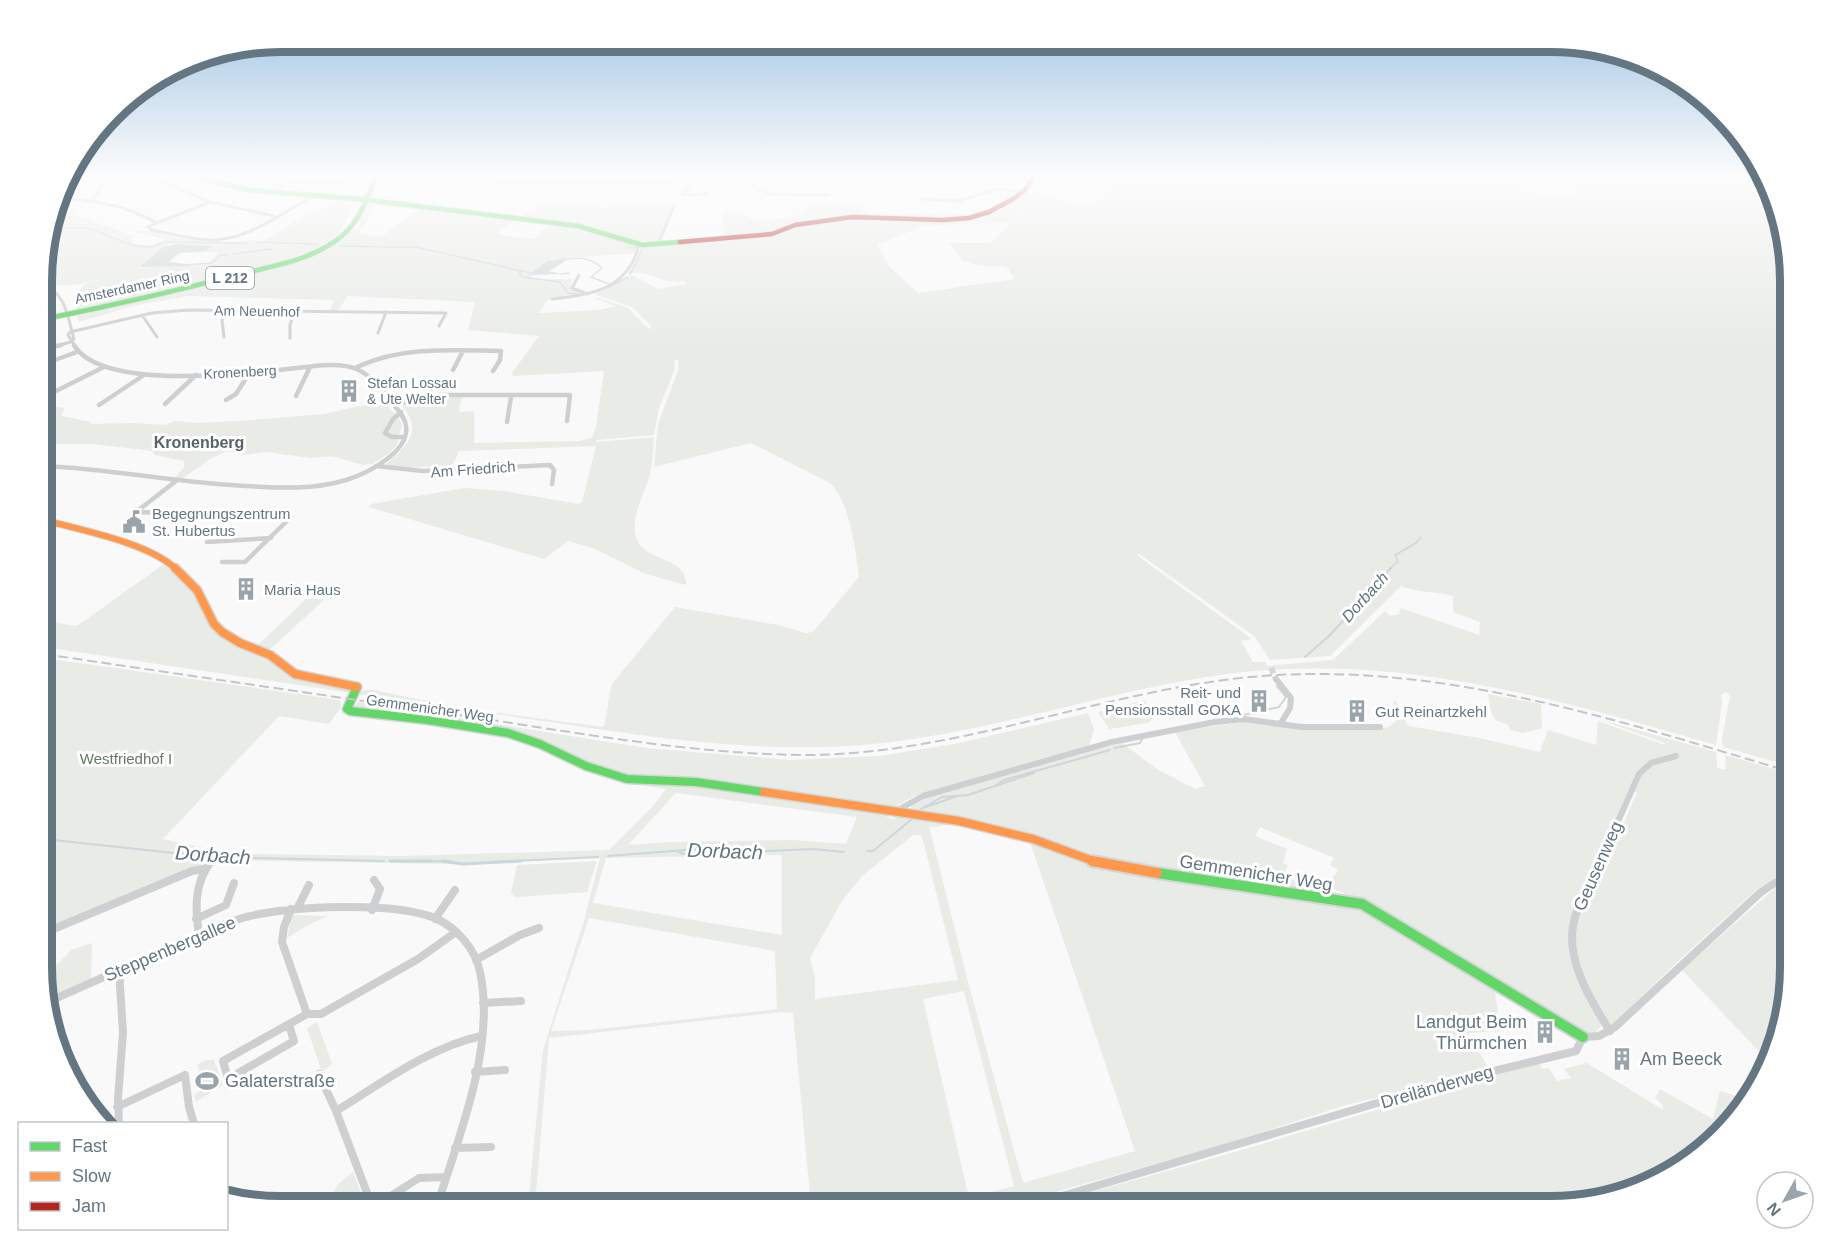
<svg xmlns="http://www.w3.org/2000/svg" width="1833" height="1248" viewBox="0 0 1833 1248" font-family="Helvetica,sans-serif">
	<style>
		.green { fill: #e8ebe6; fill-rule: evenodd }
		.water { fill: #ced6d9 }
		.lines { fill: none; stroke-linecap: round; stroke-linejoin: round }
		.stream-far2 { stroke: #ced6d9; stroke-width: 1.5 }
		.stream-far1 { stroke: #ced6d9; stroke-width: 2 }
		.stream { stroke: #ced6d9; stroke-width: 3 }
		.street-tunnel { stroke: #d4d8dc; stroke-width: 6; stroke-dasharray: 6 3; stroke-linecap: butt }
		.fast-far2-casing { stroke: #d5d6d7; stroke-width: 6 }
		.fast-far1-casing { stroke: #d5d6d7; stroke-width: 11 }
		.fast-casing { stroke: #d5d6d7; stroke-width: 14 }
		.slow-far2-casing { stroke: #d5d6d7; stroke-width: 8 }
		.slow-far1-casing { stroke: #d5d6d7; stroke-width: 11 }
		.slow-casing { stroke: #d5d6d7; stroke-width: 14 }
		.jam-casing { stroke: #d5d6d7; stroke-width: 6 }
		.street-far3 { stroke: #cecfd0; stroke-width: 3 }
		.street-far2 { stroke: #cecfd0; stroke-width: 4.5 }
		.street-far1 { stroke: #cecfd0; stroke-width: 6 }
		.street { stroke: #cecfd0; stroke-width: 8 }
		.fast-far2 { stroke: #63d668; stroke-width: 4.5 }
		.fast-far1 { stroke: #63d668; stroke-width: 8 }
		.fast { stroke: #63d668; stroke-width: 10 }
		.slow-far2 { stroke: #ff974d; stroke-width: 6 }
		.slow-far1 { stroke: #ff974d; stroke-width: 8 }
		.slow { stroke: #ff974d; stroke-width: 10 }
		.jam { stroke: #b3261e; stroke-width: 4.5 }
		.rail { stroke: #c3c5c6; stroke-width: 2; stroke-dasharray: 10 4.5; stroke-linecap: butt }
		.labels { text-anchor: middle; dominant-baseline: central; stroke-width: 6; stroke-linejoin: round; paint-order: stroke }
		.shield { fill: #fff; stroke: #939fa8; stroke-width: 1.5 }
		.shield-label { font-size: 14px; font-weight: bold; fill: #657683 }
		.far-street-label { font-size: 14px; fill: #657683; stroke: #fff }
		.far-poi-label { font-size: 14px; fill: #657683; stroke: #fff; text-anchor: start }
		.street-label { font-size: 15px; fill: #657683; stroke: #fff }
		.poi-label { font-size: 15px; fill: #657683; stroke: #fff; text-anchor: start }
		.park-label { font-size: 15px; fill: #687a64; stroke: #fff }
		.neighbourhood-label { font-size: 16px; font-weight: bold; fill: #57646e; stroke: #fff }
		.water-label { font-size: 16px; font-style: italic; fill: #60757c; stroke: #fff }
		.near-street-label { font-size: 18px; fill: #657683; stroke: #fff }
		.near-poi-label { font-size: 18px; fill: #657683; stroke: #fff; text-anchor: start }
		.near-water-label { font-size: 20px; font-style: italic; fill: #60757c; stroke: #fff }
		.rim { fill: none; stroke: #657683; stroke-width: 8 }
	</style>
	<rect width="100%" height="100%" fill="#f9f9f9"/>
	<path class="green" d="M1112 176H1766L1791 266V766L1723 747 1722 739 1730 696 1726 692 1721 695 1722 702 1716 745C1554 698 1390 650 1220 675 1094 693 973 739 846 746 758 751 671 740 584 727 509 716 433 705 358 694L364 690H374L455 707 603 727C609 713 607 698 612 684L675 607 778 625 806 633 813 632 859 577C856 552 849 496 828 482L751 443 654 467 658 424 678 370V360H674L675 369 659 408 654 435 596 440 597 442 654 437C653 449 653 462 650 474 645 493 630 517 636 537 642 562 688 556 686 585L646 574 593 548 568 541 544 559 369 507 371 504 465 488 504 491 578 504 582 502 596 446 459 451C454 464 451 468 436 470L437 466 406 468 385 465C405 447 424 433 403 407L405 404 441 396H462L459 412 474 411V443L579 441 592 438 596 427 604 371 513 376 512 373 539 336 468 330 475 302 348 296 337 312 330 311 334 300 188 296 133 306 79 322 77 315 311 255 357 228 369 203 375 202 523 219 518 223 512 222 497 234 533 239 554 223 578 227 638 246 637 253 551 259 530 275 536 279H573L570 284 572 289 585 294 550 298 538 313 599 310 616 306 594 298 595 297 627 307 649 329 652 327 632 307 596 295V293L632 275 658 289 686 284 684 281C660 286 653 269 628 274L642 247 698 243 699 241 725 237 722 213 737 212 755 220 794 218 809 205 855 203 868 213 925 215 941 212 957 215 981 211 1002 202 1012 193 1010 191 1036 193 1087 206 1115 189 1108 183 1116 181ZM1517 180 1576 189 1575 195 1554 196 1522 191 1523 186 1516 185ZM374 205 417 210H418L380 237 358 233 366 223ZM1012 222 990 243H949L963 261 980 266H1006L1015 279 918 293 888 265 877 243H883L923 226ZM1138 553 1247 631 1255 637 1270 660 1330 656 1401 586C1416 593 1436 591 1453 596V612L1480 622 1479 635 1401 608 1399 614 1390 616 1385 611 1333 660 1267 666 1265 662H1253L1241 641 1252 639 1138 556Z
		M341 200 354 201C347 218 341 241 321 244L327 245C247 278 161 293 76 310L74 296 85 284 112 277C90 282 67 289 44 283V250L56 212H68L86 202 89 203 72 214 135 236 129 239 135 240 131 243 152 246 165 239 134 232C147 228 166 236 180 238 204 241 231 244 255 240L249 244 267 239 299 219ZM171 244 211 246 206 251 178 253 170 263 181 253 214 252 218 254 208 263 140 268 163 247Z
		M536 205 606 207 674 205 659 242 644 244 593 228 520 217Z
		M383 401 399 418 402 426 396 446 387 455 372 464 363 465 332 456 311 458 266 452 243 455 227 451 210 459 182 479 175 478 184 467V461L155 455 153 451 93 444H44L45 406 65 408 61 416 92 422 90 424 133 423 166 425 174 421 196 423 240 421 324 414Z
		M164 564 183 580 200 602 214 630 234 643 270 658 281 666 352 688V693L44 647V621L77 626Z
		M306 599H325L268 651 257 646Z
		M44 658 340 700 341 707 329 724 279 716 163 839 217 851 253 854 401 856 609 850 653 806 666 789 622 782 600 775 579 768 541 746 502 734 346 713 359 702 646 748 790 760 880 756 955 744 1088 713 1094 729 1089 747 915 796 892 808 846 806 885 814 887 817 894 819 896 815 956 823 936 827 929 826 967 978 1023 1183 1135 1151 1030 842 1099 867 1126 873 1354 907 1355 898 1327 886 1338 870 1330 865 1334 858 1260 827 1255 836 1287 849 1283 863 1288 865 1284 876 1298 882 1300 888 1327 895 1133 868 1066 849 916 811 911 808V805L928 797 1122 743 1157 769 1195 789 1205 786 1175 732 1248 721 1385 728 1389 727 1398 719H1402L1400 714 1397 713 1393 700C1404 706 1401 719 1409 726L1479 738 1540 752 1548 730 1596 745 1598 721 1665 745V743L1598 719 1716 752 1717 768 1726 770 1725 755 1791 774V794L1786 793 1791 804V875L1772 880 1757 889 1675 964 1612 1025C1592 1012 1571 946 1576 923 1580 907 1594 892 1601 878 1616 851 1623 820 1637 793L1629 788 1595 873 1577 902 1571 940 1587 998 1602 1025 1595 1033H1587L1553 1017 1533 1013 1495 992 1500 1031 1468 1033 1489 1069 1412 1090 1349 1104 1223 1145 1005 1206H811L793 1013 781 1012 549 1038 535 1206H528L543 1050 584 921 600 858 453 864 216 860 162 880 44 930ZM676 793 857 817 846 844 793 840 670 842 628 845ZM913 835H921L924 844 958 980 815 999V977L810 958 842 901 861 877ZM766 855H782V935L593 903 606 858ZM589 918 775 951 777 1009 590 1030 551 1031ZM964 991 1014 1186 969 1198 923 999Z
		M1488 694 1541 704 1542 728 1523 733 1511 730 1507 724C1489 721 1492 711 1488 694Z
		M1145 700 1154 718 1148 723 1109 729 1098 712Z
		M597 861 587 892 515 897 511 893 517 865Z
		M1791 881C1791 941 1798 1008 1769 1062L1682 970 1766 896 1779 885Z
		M292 915 328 916 306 926 287 938Z
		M92 943 91 983 56 998 53 1023 44 998V973L60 962 71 950Z
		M317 1022 332 1064 322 1072 307 1028Z
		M206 1060H214L223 1085 196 1102 194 1095 204 1088H201L198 1064Z
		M1539 1062 1543 1069 1549 1068 1557 1081 1571 1078 1564 1069 1587 1063 1663 1110V1105L1655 1098 1660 1089 1713 1119 1720 1091 1748 1100 1742 1112 1658 1181 1552 1206H1041L1228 1154Z
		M353 1172 366 1206H326L338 1184Z"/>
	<path class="water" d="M177 244 212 246 206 251 178 253 169 262 187 264 185 266 140 267 163 247Z
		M563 258 569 259 549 271 562 274 529 275 547 261Z"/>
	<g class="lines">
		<path class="stream-far2" d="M51 228C64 228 77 226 89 229 115 235 135 255 162 243
			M164 242 248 243
			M256 242 318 244
			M340 246 382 247
			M384 247H416L531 273
			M629 248 637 247
			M232 254 271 249
			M568 259C583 257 590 258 602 268L591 277 609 284
			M636 264 642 248
			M183 265 212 263 221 255H227
			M518 270 522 277 560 282 568 293 579 294
			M561 274 569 273
			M630 274 635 265
			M609 287 628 277
			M1390 569 1398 561 1395 555 1416 543 1421 537"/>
		<path class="stream-far1" d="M1305 657 1330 635 1391 568
			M1239 716 1279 707 1286 697 1277 686
			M1114 748 1140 743 1142 739
			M995 786 1034 773
			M926 807 957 796
			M921 809 942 797 968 795 995 786 1004 780 1110 750
			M44 839 211 857 384 861
			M867 851H873L912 819
			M679 852 687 855 717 852
			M608 856 712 848 717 852 727 853 813 849 844 852
			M390 861C411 862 432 860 452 862
			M493 862 598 857"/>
		<path class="stream" d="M390 861H432
			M442 861 463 864 521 861
			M336 1206 341 1201 346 1202 347 1206"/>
		<path class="street-tunnel" d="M1271 668 1276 679"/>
		<g class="fast-far2-casing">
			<path id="fast-far2" d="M191 176 249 190 360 199 578 226 642 245 680 242
				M44 319C110 306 176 291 241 274 276 265 314 260 343 235 360 220 368 197 376 176"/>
		</g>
		<g class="fast-far1-casing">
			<path id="fast-far1" d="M357 687 347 709 350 711 428 720 508 733 540 744 586 766 627 779 696 782 764 792"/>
		</g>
		<g class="fast-casing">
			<path id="fast" d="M1157 873 1362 904 1583 1037"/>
		</g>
		<g class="slow-far2-casing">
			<path id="slow-far2" d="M44 520C81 530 149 543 176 569"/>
		</g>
		<g class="slow-far1-casing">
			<path id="slow-far1" d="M175 568 197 590 214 624 222 632 240 643 270 655 295 674 357 687
				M764 792 959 821 1033 839 1096 862"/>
		</g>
		<g class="slow-casing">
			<path id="slow" d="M1092 861 1157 873"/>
		</g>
		<g class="jam-casing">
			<path id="jam" d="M680 242 772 234 795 225 852 217 943 220 969 218 989 212 1013 199 1025 190 1034 176"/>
		</g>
		<path class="street-far3" d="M149 176 210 202 274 216
			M465 176 499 182 523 183 753 181 818 176
			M1074 176 1114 181
			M691 181 683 195 707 194
			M753 181 755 188 771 194 829 195
			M269 192 288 182 341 183
			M59 199C94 200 126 205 157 223L148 227 151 230C171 233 195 241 216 240 250 238 284 212 313 196
			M921 199 957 201 998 189 1023 192
			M91 201C103 191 98 186 106 176
			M157 223 208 203
			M658 244 674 206
			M579 275 572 288 588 294
			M44 285C66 293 68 319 74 339L71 342
			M552 299C592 295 628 289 639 245
			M142 315 157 337
			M70 332 152 313 189 310 446 313 439 326
			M70 332 68 335 75 346
			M378 333 386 312
			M224 337 222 320 226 311
			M290 338V324L295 312
			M55 346 71 342"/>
		<path class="street-far2" d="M44 349 61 345
			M44 364 77 352
			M357 367C403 346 452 350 501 351L500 360 493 371
			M453 370 463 351
			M48 395 104 367
			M296 396 310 367
			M226 400 236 394 250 372
			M165 404 196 375
			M99 405 144 375
			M394 405 440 395H570L567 421
			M401 412 393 419 385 433 392 437H405
			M507 422 511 397
			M44 466C112 469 179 483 247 486 280 488 313 490 346 480 366 474 410 452 406 426 405 416 396 408 390 400 365 368 354 362 314 366 263 372 103 394 74 345
			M376 466 423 471 550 465 554 470 552 484
			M176 481 136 512 291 517 245 562H222
			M207 542 271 538"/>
		<path class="street-far1" d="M1276 679 1291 698 1290 708 1281 723
			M896 811 923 796 1112 742 1215 722 1244 719 1301 727H1380
			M210 862 217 854
			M1600 862 1639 774 1651 763 1676 756"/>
		<path class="street" d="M1600 861C1592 879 1582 898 1575 917 1563 956 1590 1000 1610 1031
			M291 909 284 927 282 942 307 1014H321L418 959 456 932
			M297 909 309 885
			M372 910 380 889 374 880
			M196 919 226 905 234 883
			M435 919 455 890
			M44 933 192 871 204 869
			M199 935C195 908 194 884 211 861
			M476 960 520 935 539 928
			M119 970 123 1033 118 1098 119 1124
			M46 1003C87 984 129 966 170 948 195 937 220 924 246 917 291 906 392 901 435 918 457 928 475 948 480 972 496 1046 459 1136 437 1206
			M483 1003 521 1001
			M289 1025 294 1041 228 1079 223 1061 307 1014
			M475 1072 505 1070
			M319 1074 336 1111
			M117 1107 185 1075 189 1107 194 1124
			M455 1148 491 1147
			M372 1206 336 1111C382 1083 428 1048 481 1036
			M375 1206 419 1178 446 1177
			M1028 1206 1445 1083 1576 1051 1583 1037 1599 1036 1615 1027 1761 892 1775 883 1791 878"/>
		<use href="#fast-far2" class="fast-far2"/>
		<use href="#fast-far1" class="fast-far1"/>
		<use href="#fast" class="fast"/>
		<use href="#slow-far2" class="slow-far2"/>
		<use href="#slow-far1" class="slow-far1"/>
		<use href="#slow" class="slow"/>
		<use href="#jam" class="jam"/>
		<path class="rail" d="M44 654C191 676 338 697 485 719 591 735 697 754 804 755 948 755 1082 699 1224 680 1420 654 1606 717 1791 772"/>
	</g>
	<linearGradient id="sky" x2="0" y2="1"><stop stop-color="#9dc2e2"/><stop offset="0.5" stop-color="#fcfcfc"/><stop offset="1" stop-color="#fcfcfc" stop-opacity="0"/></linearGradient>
	<rect width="1833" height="351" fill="url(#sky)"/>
	<defs>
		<g id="building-bare" transform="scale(1.8)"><path d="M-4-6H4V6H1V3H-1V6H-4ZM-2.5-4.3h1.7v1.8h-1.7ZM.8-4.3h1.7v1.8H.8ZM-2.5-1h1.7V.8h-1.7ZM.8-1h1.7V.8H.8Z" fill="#99a4ac" stroke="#fff" stroke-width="2.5" paint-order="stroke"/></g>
		<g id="civic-bare" transform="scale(1.8)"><path d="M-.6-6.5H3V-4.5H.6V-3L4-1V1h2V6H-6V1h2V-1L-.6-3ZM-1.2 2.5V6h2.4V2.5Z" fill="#99a4ac" stroke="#fff" stroke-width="2.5" paint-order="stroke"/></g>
		<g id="stadium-bare" transform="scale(1.8)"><path d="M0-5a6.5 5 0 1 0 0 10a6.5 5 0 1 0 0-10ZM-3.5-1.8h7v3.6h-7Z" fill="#99a4ac" stroke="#fff" stroke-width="2.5" paint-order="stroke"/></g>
	</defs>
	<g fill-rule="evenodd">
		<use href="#building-bare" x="349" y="391"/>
		<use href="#civic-bare" x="134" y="522"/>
		<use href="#building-bare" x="246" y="589"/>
		<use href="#building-bare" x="1259" y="701"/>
		<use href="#building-bare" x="1357" y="711"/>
		<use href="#building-bare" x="1545" y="1032"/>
		<use href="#building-bare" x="1622" y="1059"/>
		<use href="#stadium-bare" x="207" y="1081"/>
	</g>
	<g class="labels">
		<rect class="shield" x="206" y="267" width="48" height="22" rx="4.5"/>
		<g class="shield-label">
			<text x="230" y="278">L 212</text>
		</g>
		<g class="far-street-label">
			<text transform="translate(132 287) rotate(-12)">Amsterdamer Ring</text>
			<text transform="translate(257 311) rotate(1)">Am Neuenhof</text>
			<text transform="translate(240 372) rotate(-3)">Kronenberg</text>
		</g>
		<g class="far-poi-label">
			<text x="367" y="383">Stefan Lossau<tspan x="367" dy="16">&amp; Ute Welter</tspan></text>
		</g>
		<g class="street-label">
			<text transform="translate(473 469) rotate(-4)">Am Friedrich</text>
			<text transform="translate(430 708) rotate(8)">Gemmenicher Weg</text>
		</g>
		<g class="poi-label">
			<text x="152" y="513">Begegnungszentrum<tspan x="152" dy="17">St. Hubertus</tspan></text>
			<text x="264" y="589">Maria Haus</text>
			<text x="1241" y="692" text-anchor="end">Reit- und<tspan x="1241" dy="17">Pensionsstall GOKA</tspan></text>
			<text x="1375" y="711">Gut Reinartzkehl</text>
		</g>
		<g class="park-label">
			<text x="126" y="758">Westfriedhof I</text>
		</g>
		<g class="neighbourhood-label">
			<text x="199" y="442">Kronenberg</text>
		</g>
		<g class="water-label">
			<text transform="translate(1365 597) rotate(-48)">Dorbach</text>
		</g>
		<g class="near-street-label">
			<text transform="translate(1598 866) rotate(-66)">Geusenweg</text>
			<text transform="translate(1256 873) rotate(9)">Gemmenicher Weg</text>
			<text transform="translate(170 949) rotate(-23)">Steppenbergallee</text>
			<text transform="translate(1437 1087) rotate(-16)">Dreiländerweg</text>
		</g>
		<g class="near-poi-label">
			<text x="1527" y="1022" text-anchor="end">Landgut Beim<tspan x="1527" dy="21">Thürmchen</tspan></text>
			<text x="1640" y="1059">Am Beeck</text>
			<text x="225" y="1081">Galaterstraße</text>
		</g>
		<g class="near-water-label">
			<text transform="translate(725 851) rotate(2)">Dorbach</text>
			<text transform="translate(213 855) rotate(4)">Dorbach</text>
		</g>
	</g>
	<path d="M0 0H1833V1248H0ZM281 52H1551A229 229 0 0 1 1780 281V967A229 229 0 0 1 1551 1196H281A229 229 0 0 1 52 967V281A229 229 0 0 1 281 52Z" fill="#fff" fill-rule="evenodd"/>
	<path class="rim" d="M281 52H1551A229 229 0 0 1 1780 281V967A229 229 0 0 1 1551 1196H281A229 229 0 0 1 52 967V281A229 229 0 0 1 281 52Z"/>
	<rect x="18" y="1122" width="210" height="108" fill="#ffffff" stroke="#c1c8cd" stroke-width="1.5"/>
	<rect x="30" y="1142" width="30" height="9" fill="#63d668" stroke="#c1c8cd" stroke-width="1.5"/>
	<text x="72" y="1152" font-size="18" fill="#657683">Fast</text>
	<rect x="30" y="1172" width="30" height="9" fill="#ff974d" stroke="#c1c8cd" stroke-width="1.5"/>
	<text x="72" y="1182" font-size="18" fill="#657683">Slow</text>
	<rect x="30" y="1202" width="30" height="9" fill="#b3261e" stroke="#c1c8cd" stroke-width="1.5"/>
	<text x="72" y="1212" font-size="18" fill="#657683">Jam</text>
	<g transform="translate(1785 1200) rotate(230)"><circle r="28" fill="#ffffff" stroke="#c1c8cd" stroke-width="1.5"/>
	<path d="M0-4.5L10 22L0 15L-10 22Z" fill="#99a4ac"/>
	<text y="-9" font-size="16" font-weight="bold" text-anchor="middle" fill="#657683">N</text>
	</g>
</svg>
